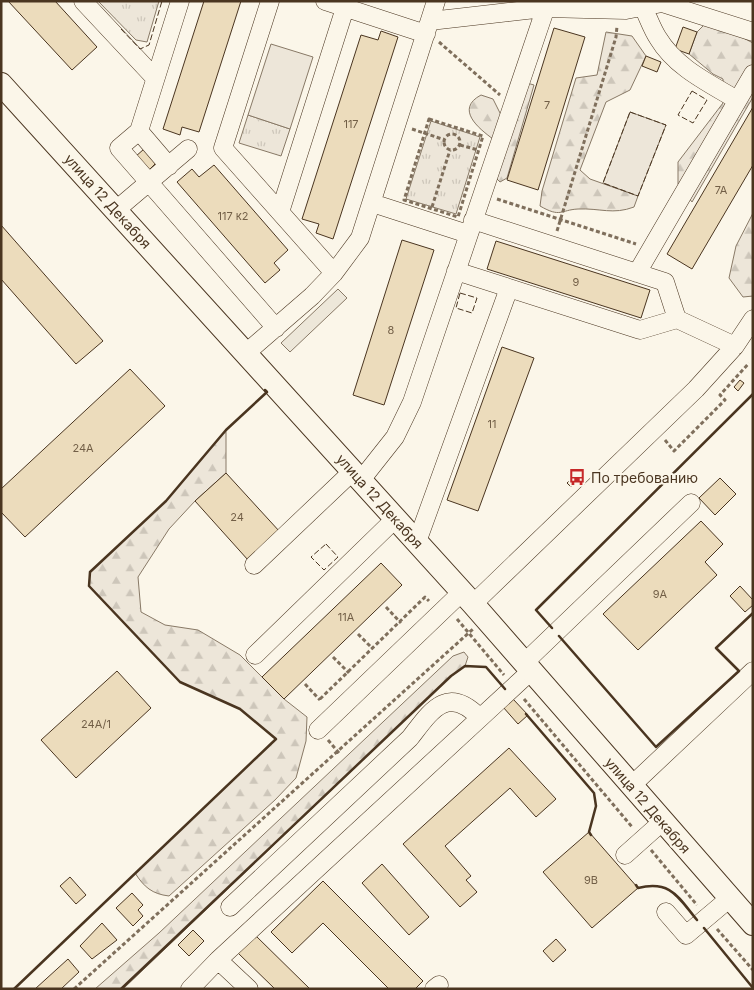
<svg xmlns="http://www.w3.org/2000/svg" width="754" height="990" viewBox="0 0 754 990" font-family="Inter,sans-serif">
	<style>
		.grass { fill: url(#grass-tufts); stroke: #887966 }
		.forest { fill: url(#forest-firs); stroke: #887966 }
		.pitch { fill: #ede6d9; stroke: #887966 }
		.parking { fill: #ede7d9; stroke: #887966 }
		.building { fill: #ecdcbc; stroke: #4a3520 }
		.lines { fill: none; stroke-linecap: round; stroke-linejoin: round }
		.minor-casing { stroke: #4a3520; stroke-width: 19 }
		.major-casing { stroke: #4a3520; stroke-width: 24 }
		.path { stroke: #7f6f5c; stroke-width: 3; stroke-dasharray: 4 2.5; stroke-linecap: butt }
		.minor { stroke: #fbf6e9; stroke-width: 18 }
		.major { stroke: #fbf6e9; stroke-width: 22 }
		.fence { stroke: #4a3520; stroke-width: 1; stroke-dasharray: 6 2.5; stroke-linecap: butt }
		.wall { stroke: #4a3520; stroke-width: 2.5 }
		.labels { text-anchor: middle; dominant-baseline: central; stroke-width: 4; stroke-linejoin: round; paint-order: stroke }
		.number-label { font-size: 11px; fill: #725f47 }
		.street-label { font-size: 14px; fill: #4a3520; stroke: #fbf6e9 }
		.poi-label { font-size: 14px; fill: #4a3520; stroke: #fbf6e9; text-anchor: start }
	</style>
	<defs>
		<pattern id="grass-tufts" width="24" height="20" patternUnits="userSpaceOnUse" patternTransform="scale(1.25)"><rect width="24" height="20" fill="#ede6d9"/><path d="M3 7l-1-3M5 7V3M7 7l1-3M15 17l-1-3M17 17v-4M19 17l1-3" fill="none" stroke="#cdc6ba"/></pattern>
		<pattern id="forest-firs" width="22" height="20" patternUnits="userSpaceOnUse" patternTransform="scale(1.25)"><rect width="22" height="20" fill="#ede6d9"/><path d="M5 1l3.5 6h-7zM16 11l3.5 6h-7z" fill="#cdc6ba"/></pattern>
	</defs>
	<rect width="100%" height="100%" fill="#fbf6e9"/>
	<path class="grass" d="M98 1H159L147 42 136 40Z
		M248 115 290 129 281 156 239 143Z
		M431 121 480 137 456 214 406 199Z"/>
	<path class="forest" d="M704 25 726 29 753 43V97L692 202 678 184V162L723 103V79L713 74 689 54 697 32Z
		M606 32 632 36 646 56 630 90 606 102 580 170 590 179 638 196 634 207C613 215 600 208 578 209 560 210 561 218 540 206L542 191 576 78 597 75Z
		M527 83 534 85 507 178 500 182 495 177 493 139C478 128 455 109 481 95L493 99 502 117Z
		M753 213V296L743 297 729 278 736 246Z
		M226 430V473L195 501 169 529 138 577 141 612 165 625 198 630 240 655 284 699 307 717 306 741 296 778 275 800 169 896C152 894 144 887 135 873L276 739 240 709 180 682 89 586 90 572 166 501Z
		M464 652 468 657 465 666 451 676 123 989H95L159 933 453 656Z"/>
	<path class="pitch" d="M271 44 313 57 290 129 248 115Z
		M630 112 666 125 638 196 603 183Z"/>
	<path class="parking" d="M338 289 347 298 290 352 281 343Z"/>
	<path class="building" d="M8 1H55L97 47 72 70Z
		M204 1H241L199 132 182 127 180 135 163 129Z
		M683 27 697 32 689 54 675 49Z
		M554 28 585 37 538 190 507 180Z
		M381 31 398 37 333 239 316 233 319 224 302 219 361 35 378 40Z
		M646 56 661 62 657 72 642 66Z
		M753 107V165L692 269 667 254Z
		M144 149 156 163 148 171 135 157Z
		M214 165 288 250 274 263 280 270 265 283 177 182 192 169 199 177Z
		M1 225 103 341 76 364 1 279Z
		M402 240 434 250 384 405 353 395Z
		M496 241 650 290 641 318 487 269Z
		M502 347 534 358 478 511 447 500Z
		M130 369 165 406 25 537 1 512V489Z
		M740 380 744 383 738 391 734 387Z
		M226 473 280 532 248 560 195 501Z
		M574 476 578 480 571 487 567 483Z
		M720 478 736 494 715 515 699 498Z
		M701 521 723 544 705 562 717 575 638 650 603 614Z
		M381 563 402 585 284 699 262 677Z
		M740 586 753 600V605L745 612 730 596Z
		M117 671 151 708 76 778 41 740Z
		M513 699 528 715 518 724 503 707Z
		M509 748 556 799 536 817 510 788 445 846 471 876 466 880 477 892 460 907 403 844Z
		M589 832 638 888 592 928 543 872Z
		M382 864 429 917 409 935 362 883Z
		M70 877 86 895 76 904 60 886Z
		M323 881 423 981 415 989H389L323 923 292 953 271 932Z
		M132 893 143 905 138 910 143 916 133 926 116 908Z
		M102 923 117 940 92 959 80 946Z
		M193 930 204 941 189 956 178 945Z
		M255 935 310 989H275L238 953Z
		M556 939 566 950 553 962 543 951Z
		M68 959 79 972 61 989H35Z"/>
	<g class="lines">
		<g class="minor-casing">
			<path id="minor" d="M83 1 155 78
				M180 1 139 131 119 148 276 328
				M270 1 223 148 334 273
				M325 1 426 34
				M643 7C648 17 652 29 658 38 676 68 709 83 737 100
				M430 21 544 8 626 10 662 3 753 32
				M139 131 169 166
				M372 203 468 234
				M116 210 188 149
				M280 212 345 8
				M473 220 665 282 677 319 735 346
				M456 271 640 330 677 319
				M637 273 753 74
				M246 353 312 296 334 273 360 238 436 1
				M361 480 395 437 412 402 548 1
				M417 542 509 288
				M254 565 353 471
				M473 604 696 389 735 346 753 319
				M255 655 395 519
				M524 663 691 503
				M318 730 462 592
				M631 786 753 671
				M625 855 662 822
				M230 907 410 738C431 711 447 684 480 718
				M666 912 686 935 730 898
				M190 989 218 960
				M249 989 218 960 531 671
				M434 989 439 985"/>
		</g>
		<g class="major-casing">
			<path id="major" d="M1 84 473 604 753 924"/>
		</g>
		<path class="path" d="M439 42 500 95
			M429 119 483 136 458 217 404 200Z
			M412 129 445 140
			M444 142a8 8 0 1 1 16 0a8 8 0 1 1-16 0Z
			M460 145 478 150
			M497 199 636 244
			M432 207 450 150
			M557 231 616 37 617 26
			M665 440 674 451 725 400 720 395 749 363
			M386 607 401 623
			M457 619 504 675
			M358 634 373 649
			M333 657 349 673
			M305 684 320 700
			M320 699 425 597 429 601
			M524 699 633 828
			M328 740 339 753
			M651 850 697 905
			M717 929 753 970
			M74 989 473 629"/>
		<use href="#minor" class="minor"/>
		<use href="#major" class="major"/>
		<path class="fence" d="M121 29 140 49 149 45 162 1
			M692 91 707 100 693 123 678 115Z
			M630 112 666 125 638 196 603 183Z
			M460 293 477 298 472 313 456 308Z
			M326 544 338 557 324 570 311 557Z"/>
		<path class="wall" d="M552 628 536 610 753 394
			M559 636 656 747 739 671 716 648 753 613
			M526 714 594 793 596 806 589 832 591 835
			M636 885 638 888C671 880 678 897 697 920
			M704 928 753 988
			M14 989 276 739 240 709 180 682 89 586 90 572 166 501 226 430 267 392 265 390
			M121 989 451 676 465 666 486 667 505 689"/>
	</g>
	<defs>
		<g id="bus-bare" transform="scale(1.35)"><path d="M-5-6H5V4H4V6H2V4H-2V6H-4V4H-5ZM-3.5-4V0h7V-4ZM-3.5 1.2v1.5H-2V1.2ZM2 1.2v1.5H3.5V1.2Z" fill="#c62828" stroke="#fbf6e9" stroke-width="2.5" paint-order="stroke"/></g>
	</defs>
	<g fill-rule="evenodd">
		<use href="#bus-bare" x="577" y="477"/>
	</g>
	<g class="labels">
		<g class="number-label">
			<text x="547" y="105">7</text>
			<text x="351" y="124">117</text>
			<text x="721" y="190">7А</text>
			<text x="233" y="216">117 к2</text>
			<text x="576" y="282">9</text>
			<text x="391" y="330">8</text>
			<text x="492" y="424">11</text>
			<text x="83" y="448">24А</text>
			<text x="237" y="517">24</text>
			<text x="660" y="594">9А</text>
			<text x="346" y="617">11А</text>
			<text x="96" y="724">24А/1</text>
			<text x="591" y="880">9В</text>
		</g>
		<g class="street-label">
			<text transform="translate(108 201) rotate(48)">улица 12 Декабря</text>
			<text transform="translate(380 501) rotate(48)">улица 12 Декабря</text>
			<text transform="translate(648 805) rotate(49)">улица 12 Декабря</text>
		</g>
		<g class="poi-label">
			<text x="591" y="477">По требованию</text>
		</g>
	</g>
	<rect width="754" height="990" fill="none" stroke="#4a3520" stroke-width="5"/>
</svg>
